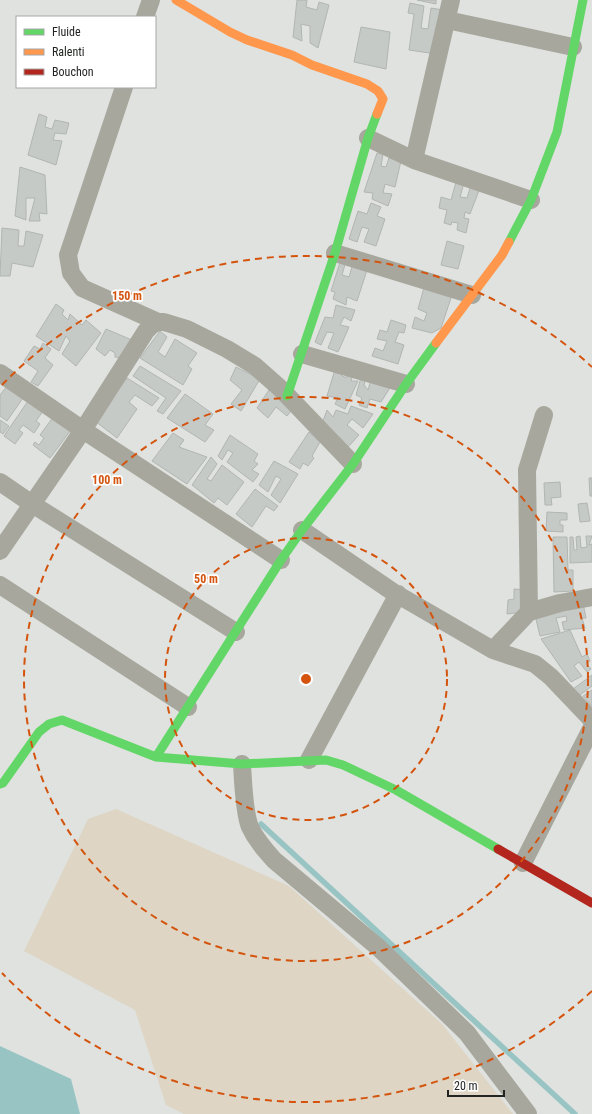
<svg xmlns="http://www.w3.org/2000/svg" width="592" height="1114" viewBox="0 0 592 1114" font-family="'Roboto Condensed',sans-serif">
	<style>
		.green { fill: #ded5c4 }
		.water { fill: #98c4c4 }
		.lines { fill: none; stroke-linecap: round; stroke-linejoin: round }
		.stream { stroke: #98c4c4; stroke-width: 5.5 }
		.building { fill: #c6cac7; stroke: #b2b6b3 }
		.street { stroke: #a7a79d; stroke-width: 18 }
		.fast { stroke: #63d668; stroke-width: 9 }
		.slow { stroke: #ff974d; stroke-width: 9 }
		.jam { stroke: #b3261e; stroke-width: 9 }
		.ring { fill: none; stroke: #d4540e; stroke-width: 2; stroke-dasharray: 7 5 }
		.centre { fill: #d4540e; stroke: #fff; stroke-width: 2 }
		.ring-label { font-size: 12px; text-anchor: middle; font-weight: bold; fill: #d4540e; stroke: #fff; stroke-width: 3.5; stroke-linejoin: round; paint-order: stroke }
	</style>
	<rect width="100%" height="100%" fill="#dfe2de"/>
	<path class="green" d="M116 809 289 886 442 1024 513 1114H184L166 1105 135 1010 24 951 88 819Z"/>
	<path class="water" d="M0 1046 71 1079 80 1114H0Z"/>
	<g class="lines">
		<path class="stream" d="M261 824 575 1114"/>
	</g>
	<path class="building" d="M297 0H307L306 7 317 10 319 2 329 5 318 48 310 43V26L301 24 302 41 293 37Z
		M417 0H436V4Z
		M410 3 424 6 421 28 428 29 431 8 443 10 436 54 409 50 414 14 408 13Z
		M361 27 390 32 386 69 354 62Z
		M39 114 47 117 45 127 52 129 55 120 69 123 66 134 55 133 53 140 62 141 56 165 28 155Z
		M377 153 383 154 381 166 386 167 389 158 401 161 395 187 385 184 383 193 392 194 388 206 372 199 373 193 364 192Z
		M20 167 45 175 47 214 39 213 40 221H29L35 198H26V220L15 216Z
		M456 182 464 183 460 197 467 198 471 185 480 188 470 214 465 212 464 218 469 219 466 233 457 230 458 223 452 222 451 225 444 223 447 210 439 208 441 197 451 200Z
		M371 203 381 207 377 216 385 219 376 246 364 242 369 229 362 227 357 242 349 239 358 211 367 214Z
		M2 228 19 230 18 246H24L26 231 43 235 33 267 12 263 10 276H0Z
		M447 241 464 246 458 269 441 265Z
		M341 259 346 261 342 275 349 277 354 260 368 267 357 301 347 297 346 305 333 299 335 292 331 291Z
		M425 284 453 292 441 328 432 333 412 328 415 317 424 321 427 313 418 309Z
		M56 304 64 310 62 314 68 320 70 314 82 325 86 320 101 333 76 366 62 354 70 341 66 336 59 351 36 336Z
		M336 305 355 310 351 321 344 317 340 325 349 327 338 352 328 348 334 333 327 332 321 345 315 342 325 317 333 318Z
		M391 320 406 325 404 333 399 332 395 342 404 345 398 364 372 356 375 348 383 351 387 341 377 339 380 330 387 332Z
		M106 329 132 340 121 358 115 357V353L110 350 105 356 96 349Z
		M160 331 167 337 158 352 165 357 175 339 197 353 188 366 192 369 183 385 140 358Z
		M43 343 51 349 45 358 53 365 38 386 31 382 38 371 24 361 34 346 40 349Z
		M140 366 181 391 163 414 157 411 166 398 133 376Z
		M336 366 341 367V375L346 378 347 371 353 374 351 381H358L345 409 335 404 338 398 327 396Z
		M236 367 260 379 241 411 231 404 242 390 230 380Z
		M362 374 366 378 364 385 368 390 371 379 391 386 381 402 370 399 367 408 359 405 362 398 356 395Z
		M127 378 159 398 152 406 135 395 129 402 137 409 117 438 95 421Z
		M7 386 23 398 7 421 0 416V395Z
		M271 387 294 407 287 416 276 407 268 418 257 408Z
		M185 394 213 414 205 425 214 430 205 442 167 418Z
		M28 401 43 411 36 421 40 424 34 433 23 425 19 430 23 433 15 444 4 436Z
		M351 406 373 414 363 428 352 419 347 425 359 435 348 447 323 421 327 410 333 417 336 410 348 414Z
		M56 413 74 426 50 458 33 445 35 442 39 445 44 438 40 435Z
		M0 420 9 426 3 434 0 432Z
		M309 432 320 442 312 456 314 458 308 466 303 463 300 469 289 462Z
		M173 433 184 440 179 447 207 457 187 484 152 461Z
		M230 435 258 454 254 461 258 464 252 470 259 474 253 482 227 462 233 453 228 450 222 460 218 456Z
		M211 457 217 464 207 479 211 481 222 465 244 482 227 505 218 498 214 503 192 485Z
		M274 461 298 474 280 503 271 495 281 479 276 476 268 492 259 485Z
		M589 478H592V496H590Z
		M560 482 561 497 551 498 552 505H545L544 483Z
		M255 489 278 506 274 511 266 506 252 527 236 514Z
		M587 503 590 521 580 522 578 504Z
		M547 512 567 513V520H560V525H563V532L546 531Z
		M580 536 581 548 587 547 586 536H592L589 545 592 544V562L570 563V537H573L574 550H577L576 537Z
		M553 537H567L568 570H573V591L554 592Z
		M514 589 528 590 524 612 507 614 508 600 514 599Z
		M583 603 586 618H582L585 628 564 630 562 622 567 621 566 616 556 618 560 632 540 636 535 615Z
		M570 630 582 657 587 654 590 661 586 663 591 669 587 672 579 662 574 666 582 676 571 682 541 639Z
		M592 675V686L580 695 573 689Z
		M592 690V706L583 696Z"/>
	<g class="lines">
		<path class="street" d="M145 17 151 0
			M447 20 573 47
			M124 87 68 255 71 273 82 288 158 322
			M368 138 414 160 531 200
			M414 160 451 0
			M335 253 472 295
			M302 354 406 384
			M0 373 83 430 281 560
			M0 482 32 504 236 632
			M302 530 393 592 493 650 535 664 551 677 592 720
			M0 551 83 430 146 331 152 325 158 322H164L187 329 227 349 255 366 281 389 353 464
			M0 585 188 707
			M529 612 527 470 544 415
			M493 650 529 612 560 603 592 597
			M309 760 398 594
			M242 764C243 780 244 813 250 827 256 840 265 850 274 860L379 948 467 1033 528 1114
			M523 863 592 727"/>
		<path class="fast" d="M509 242 531 200 557 132 583 0
			M287 396 335 253 368 138 377 114
			M156 757 281 560 302 530 353 464 406 384 436 343
			M0 784 3 783 39 732 49 724 62 720 156 757 242 764 326 760 343 765 396 790 498 849"/>
		<path class="slow" d="M176 0 230 32 247 40 292 55 312 65 367 84 378 91 383 99 377 114
			M436 343 502 255 509 242"/>
		<path class="jam" d="M498 849 592 903"/>
	</g>
	<g class="ring">
		<circle cx="306" cy="679" r="141"/>
		<circle cx="306" cy="679" r="282"/>
		<path d="M592 991A423 423 0 0 1 2 973M2 385A423 423 0 0 1 592 367"/>
	</g>
	<circle cx="306" cy="679" r="6" class="centre"/>
	<g class="ring-label">
		<text x="127" y="300">150 m</text>
		<text x="107" y="484">100 m</text>
		<text x="206" y="583">50 m</text>
	</g>
	<rect x="16" y="16" width="140" height="72" fill="#ffffff" stroke="#a6a7a6"/>
	<rect x="24" y="29" width="20" height="6" fill="#63d668" stroke="#a6a7a6"/>
	<text x="52" y="36" font-size="12" fill="#212421">Fluide</text>
	<rect x="24" y="49" width="20" height="6" fill="#ff974d" stroke="#a6a7a6"/>
	<text x="52" y="56" font-size="12" fill="#212421">Ralenti</text>
	<rect x="24" y="69" width="20" height="6" fill="#b3261e" stroke="#a6a7a6"/>
	<text x="52" y="76" font-size="12" fill="#212421">Bouchon</text>
	<path d="M448 1090v6h56v-6" fill="none" stroke="#212421" stroke-width="2"/>
	<text x="454" y="1090" font-size="12" fill="#212421" stroke="#ffffff" stroke-width="3" paint-order="stroke">20 m</text>
</svg>
